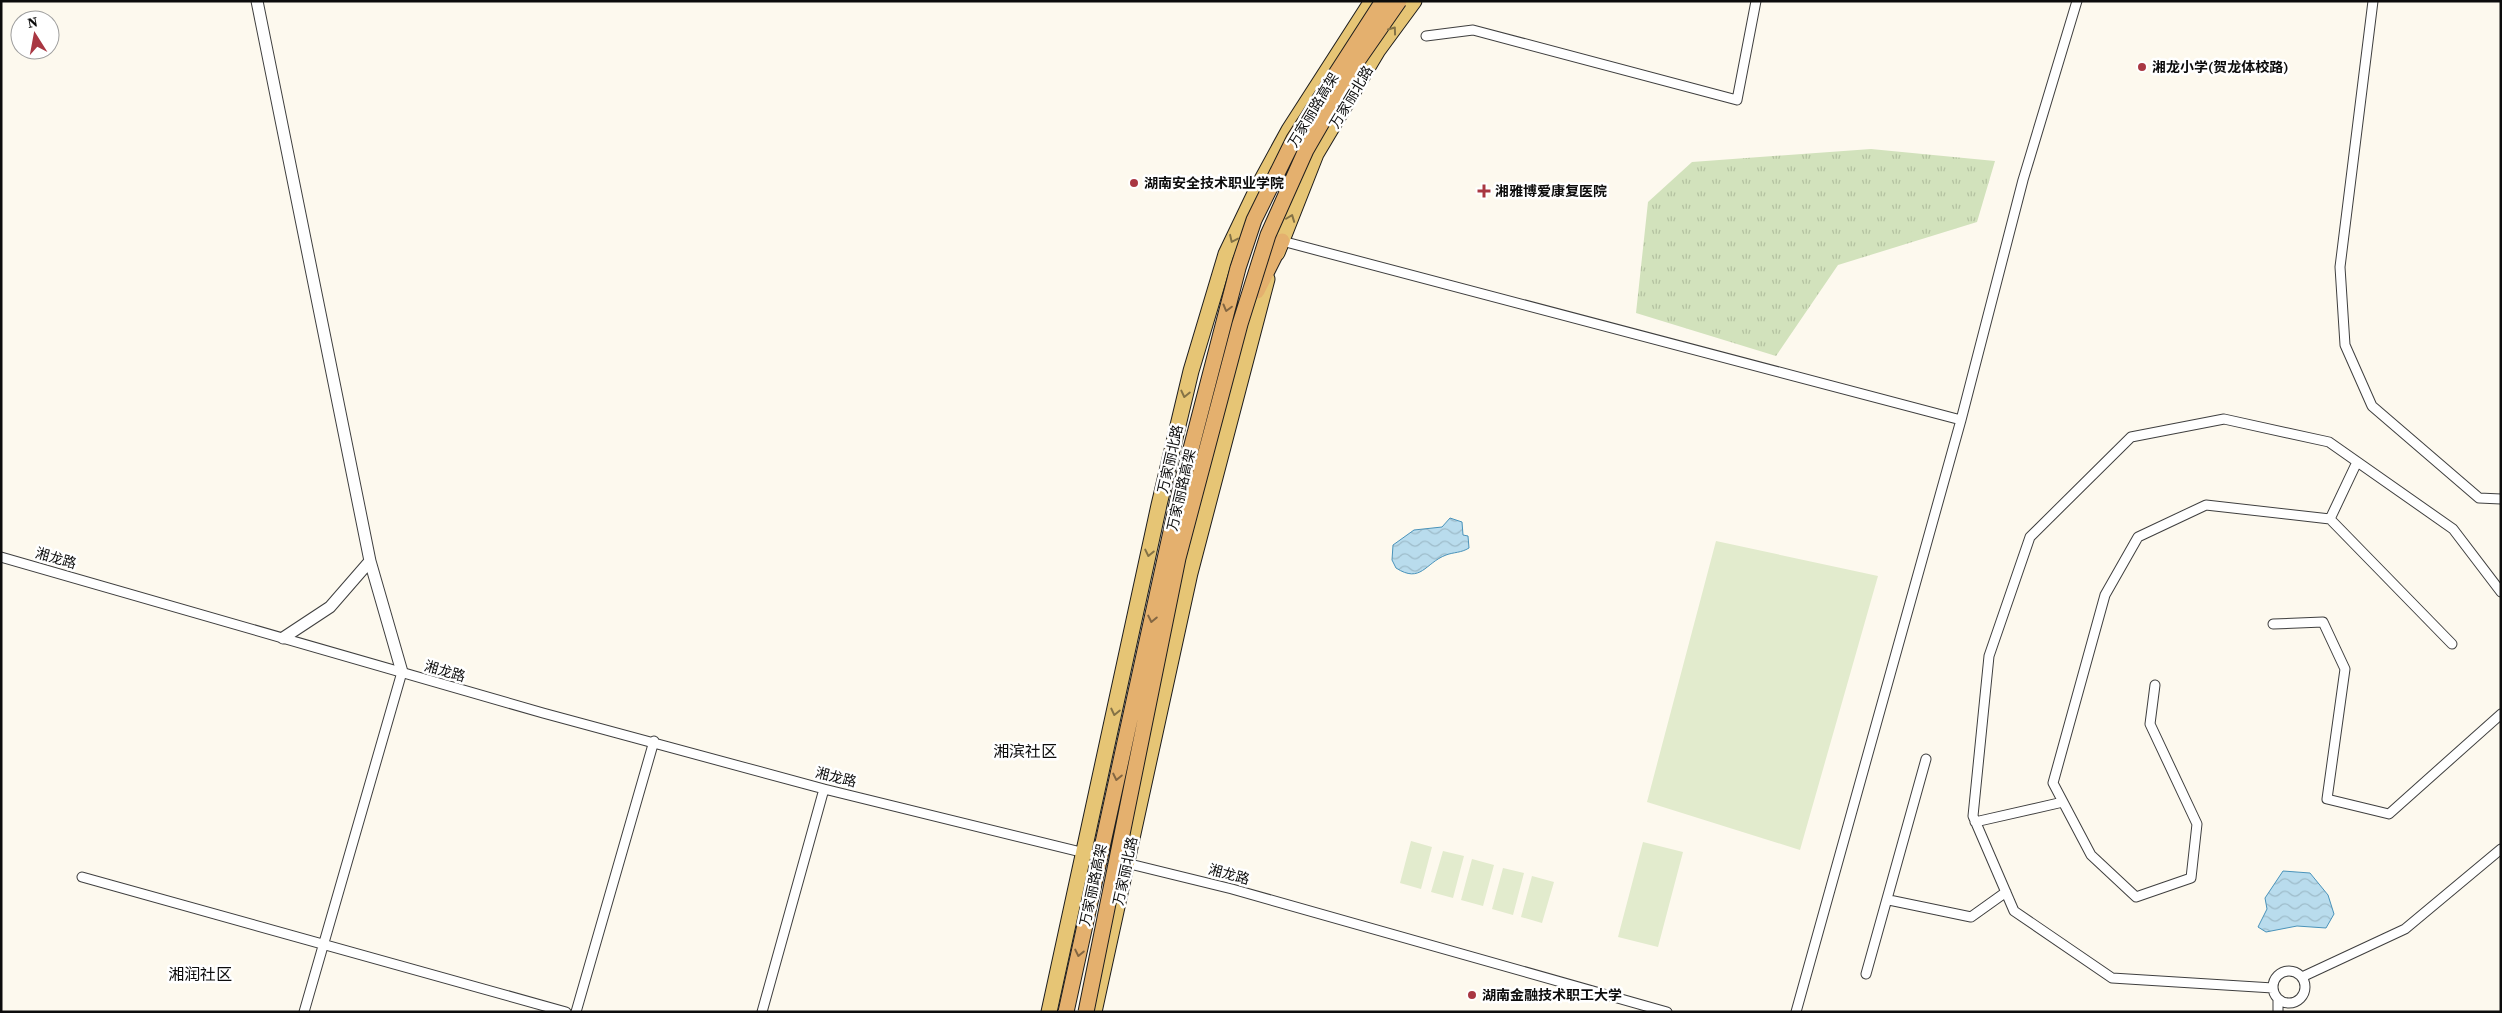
<svg xmlns="http://www.w3.org/2000/svg" width="2502" height="1013" viewBox="0 0 2502 1013" font-family="'Source Serif 4','Noto Sans SC',serif">
	<style>
		.grass { fill: url(#grass-tufts) }
		.pitch { fill: #e2ebcd }
		.water { fill: url(#water-waves); stroke: #4a93ba }
		.lines { fill: none; stroke-linecap: round; stroke-linejoin: round }
		.minor-casing { stroke: #3f3f3f; stroke-width: 11 }
		.tertiary-casing { stroke: #3f3f3f; stroke-width: 13 }
		.primary-casing { stroke: #1d1d1d; stroke-width: 17 }
		.trunk-casing { stroke: #1d1d1d; stroke-width: 17 }
		.minor { stroke: #fff; stroke-width: 9 }
		.tertiary { stroke: #fff; stroke-width: 11 }
		.primary { stroke: #e6c575; stroke-width: 15 }
		.trunk { stroke: #e4b06e; stroke-width: 15 }
		.trunk-bridge-casing { stroke: #1d1d1d; stroke-width: 17; stroke-linecap: butt }
		.trunk-bridge { stroke: #e4b06e; stroke-width: 15 }
		.oneway { stroke: #847246 }
		.oneway2 { stroke: #836642 }
		.poi-dot { fill: #a93742; stroke: #fff; stroke-width: 2 }
		.labels { text-anchor: middle; dominant-baseline: central; stroke-width: 5; stroke-linejoin: round; paint-order: stroke }
		.poi-label { font-size: 14px; font-weight: bold; fill: #0c0c0c; stroke: #fff; text-anchor: start }
		.street-label { font-size: 14px; fill: #0c0c0c; stroke: #fff }
		.quarter-label { font-size: 16px; fill: #0c0c0c; stroke: #fff }
	</style>
	<defs>
		<pattern id="grass-tufts" width="24" height="20" patternUnits="userSpaceOnUse" patternTransform="scale(1.25)"><rect width="24" height="20" fill="#d2e2bc"/><path d="M3 7l-1-3M5 7V3M7 7l1-3M15 17l-1-3M17 17v-4M19 17l1-3" fill="none" stroke="#b3c1a0"/></pattern>
		<pattern id="water-waves" width="16" height="10" patternUnits="userSpaceOnUse" patternTransform="scale(1.25)"><rect width="16" height="10" fill="#b9dced"/><path d="M0 5q4-4 8 0t8 0" fill="none" stroke="#9ebcca"/></pattern>
	</defs>
	<rect width="100%" height="100%" fill="#fdf9ee"/>
	<path class="grass" d="M1871 149 1995 161 1977 222 1838 265 1776 356 1636 313 1648 202 1692 162Z"/>
	<path class="pitch" d="M1716 541 1878 576 1800 850 1647 802Z
		M1411 841 1432 847 1421 889 1400 883Z
		M1643 842 1683 852 1658 947 1618 937Z
		M1443 851 1464 856 1453 898 1431 892Z
		M1472 859 1494 865 1483 906 1461 900Z
		M1503 868 1524 873 1513 915 1492 909Z
		M1532 876 1554 882 1542 923 1521 917Z"/>
	<path class="water" d="M1450 518 1462 522 1463 535 1468 536 1469 548C1461 553 1454 552 1446 555 1425 563 1421 584 1396 568L1392 560 1393 545 1414 530 1442 527Z
		M2283 871 2310 873 2328 895 2334 914 2326 928 2297 926 2266 932 2258 927 2267 909 2265 898Z"/>
	<g class="lines">
		<g class="minor-casing">
			<path id="minor" d="M2373 1 2340 267 2345 345 2372 406 2479 498 2501 499
				M1426 36 1473 30 1737 100 1756 1
				M1282 241 1961 420
				M2357 462 2330 519 2452 644
				M1 557 543 713 824 789 1232 889 1667 1012
				M2273 624 2323 622 2345 669 2327 799 2389 814 2501 714
				M2155 685 2150 724 2197 824 2191 878 2136 897 2091 855 2053 783 2105 595 2138 537 2206 505 2330 519
				M1975 822 2063 802
				M82 877 566 1012
				M1889 900 1971 917 2006 892
				M2273 987a16 16 0 1 1 32 0a16 16 0 1 1-32 0Z
				M1866 974 1926 759
				M2302 977 2405 929 2501 849
				M2273 988 2112 978 2014 911 1973 816 1989 656 2030 537 2131 437 2224 419 2329 442 2453 529 2501 592
				M304 1012 402 672
				M576 1012 654 741
				M762 1012 824 789
				M1796 1012 1961 420 2023 180 2077 1
				M2278 1012V999"/>
		</g>
		<g class="tertiary-casing">
			<path id="tertiary" d="M257 1 370 561 402 672
				M283 638 330 607 370 561"/>
		</g>
		<g class="primary-casing">
			<path id="primary" d="M1277 253 1316 154 1378 50 1414 1
				M1049 1012 1159 505 1191 371 1226 254 1259 185 1289 130 1372 1
				M1094 1012 1190 573 1267 279"/>
		</g>
		<g class="trunk-casing">
			<path id="trunk" d="M1257 291 1282 241"/>
		</g>
		<use href="#minor" class="minor"/>
		<use href="#tertiary" class="tertiary"/>
		<use href="#primary" class="primary"/>
		<use href="#trunk" class="trunk"/>
		<g class="trunk-bridge-casing">
			<path id="trunk-bridge" d="M1066 1012 1179 495 1238 268 1254 220 1294 139 1383 1
				M1086 1012 1178 558 1240 324 1268 235 1306 150 1358 60 1399 1"/>
		</g>
		<use href="#trunk-bridge" class="trunk-bridge"/>
	</g>
	<defs><path id="oneway-chevron" d="M-2-3.5L2.5 0L-2 3.5" fill="none" stroke-width="1.6" stroke-linecap="round" stroke-linejoin="round" transform="scale(1.25)"/></defs>
	<g class="oneway">
		<use href="#oneway-chevron" transform="translate(1393 30) rotate(-54)"/>
		<use href="#oneway-chevron" transform="translate(1291 218) rotate(-69)"/>
		<use href="#oneway-chevron" transform="translate(1233 239) rotate(115)"/>
		<use href="#oneway-chevron" transform="translate(1185 394) rotate(103)"/>
		<use href="#oneway-chevron" transform="translate(1149 553) rotate(102)"/>
		<use href="#oneway-chevron" transform="translate(1115 712) rotate(103)"/>
	</g>
	<g class="oneway2">
		<use href="#oneway-chevron" transform="translate(1227 308) rotate(105)"/>
		<use href="#oneway-chevron" transform="translate(1152 619) rotate(102)"/>
		<use href="#oneway-chevron" transform="translate(1117 777) rotate(102)"/>
		<use href="#oneway-chevron" transform="translate(1079 953) rotate(102)"/>
	</g>
	<g class="poi-dot">
		<circle cx="2142" cy="67" r="5"/>
		<circle cx="1134" cy="183" r="5"/>
		<path d="M1481.5 183.5h5v5h5v5h-5v5h-5v-5h-5v-5h5z"/>
		<circle cx="1472" cy="995" r="5"/>
	</g>
	<g class="labels">
		<g class="poi-label">
			<text x="2152" y="67">湘龙小学(贺龙体校路)</text>
			<text x="1144" y="183">湖南安全技术职业学院</text>
			<text x="1495" y="191">湘雅博爱康复医院</text>
			<text x="1482" y="995">湖南金融技术职工大学</text>
		</g>
		<g class="street-label">
			<text transform="translate(1351 97) rotate(-59)">万家丽北路</text>
			<text transform="translate(1313 110) rotate(-59)">万家丽路高架</text>
			<text transform="translate(1170 459) rotate(-77)">万家丽北路</text>
			<text transform="translate(1181 490) rotate(-77)">万家丽路高架</text>
			<text transform="translate(56 558) rotate(16)">湘龙路</text>
			<text transform="translate(445 671) rotate(16)">湘龙路</text>
			<text transform="translate(836 777) rotate(14)">湘龙路</text>
			<text transform="translate(1125 871) rotate(-78)">万家丽北路</text>
			<text transform="translate(1229 874) rotate(15)">湘龙路</text>
			<text transform="translate(1093 885) rotate(-78)">万家丽路高架</text>
		</g>
		<g class="quarter-label">
			<text x="1025" y="751">湘滨社区</text>
			<text x="200" y="974">湘润社区</text>
		</g>
	</g>
	<rect width="2502" height="1013" fill="none" stroke="#0c0c0c" stroke-width="5"/>
	<g transform="translate(35 35) rotate(349)"><circle r="24" fill="#ffffff" stroke="#9e9e9e"/>
	<path d="M0-4L9 19L0 12L-9 19Z" fill="#a93742"/>
	<text y="-8" font-size="14" font-weight="bold" text-anchor="middle" fill="#0c0c0c">N</text>
	</g>
</svg>
